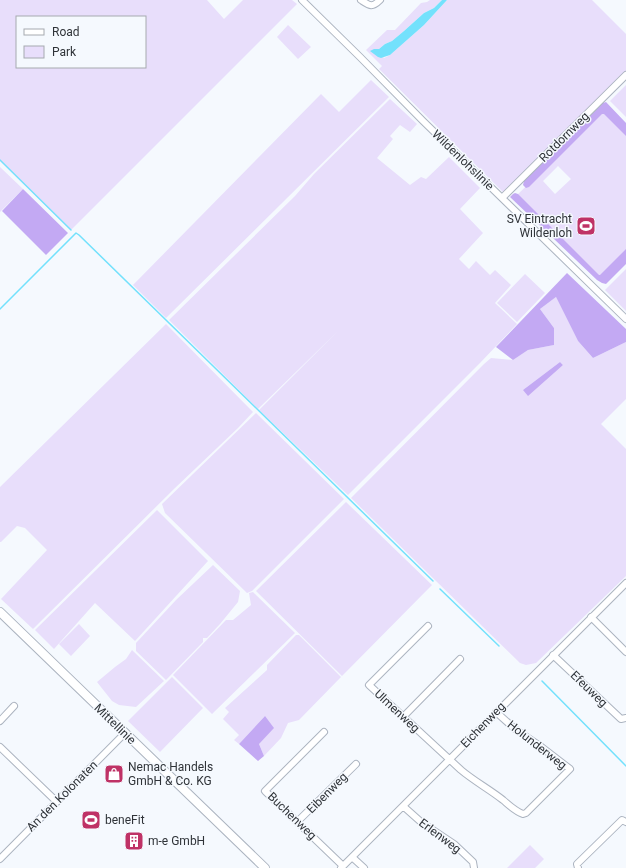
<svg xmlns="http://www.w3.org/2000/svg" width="626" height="868" viewBox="0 0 626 868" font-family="Roboto,sans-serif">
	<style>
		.green { fill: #e8defb; fill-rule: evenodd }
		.forest { fill: #c3a9f3 }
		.water { fill: #73e1fc }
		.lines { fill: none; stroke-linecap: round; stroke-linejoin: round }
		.stream { stroke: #73e1fc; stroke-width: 1.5 }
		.minor-casing { stroke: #acb4c0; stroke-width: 8 }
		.tertiary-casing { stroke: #acb4c0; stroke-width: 10 }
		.minor { stroke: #fff; stroke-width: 6 }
		.tertiary { stroke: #fff; stroke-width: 8 }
		.labels { text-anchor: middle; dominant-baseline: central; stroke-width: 3; stroke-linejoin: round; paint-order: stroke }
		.street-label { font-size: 12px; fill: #2f3338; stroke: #f5f9fe }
		.poi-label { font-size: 12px; fill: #2f3338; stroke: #f5f9fe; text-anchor: start }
	</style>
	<rect width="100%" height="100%" fill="#f5f9fe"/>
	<path class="green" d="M0 0H207L224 19 243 0H292L297 4 71 230 0 161ZM17 17H145V67H17Z
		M430 0H442L434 8 424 13 404 31 392 41 385 44 379 49 376 50 384 58 390 55 424 25 447 0H592L626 34V71L503 192 379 69 382 66 366 50 387 30H395L421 3 427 2Z
		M288 25 311 47 298 59 277 37Z
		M371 80 389 97 166 318 133 285 321 94 339 112Z
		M626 85V117L610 101Z
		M390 99 417 124 410 132 400 125 390 136 393 139 377 158 410 185 421 177 426 179 449 157 480 188 460 209 483 233 459 259 469 269 476 261 490 275 495 270 511 285 495 303 517 324 480 363 348 495 259 410 338 331 258 409 169 320 295 196 314 174Z
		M605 110 626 132V256L601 281 516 196ZM558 166 571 179 555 194 543 181Z
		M0 167 23 189 0 212Z
		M626 269V311L605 290Z
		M525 274 545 293 517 322 497 303Z
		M556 297 578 341 593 358 626 342V399L601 424 626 449V576L536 663 526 665 520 663 351 498 484 364 491 358 513 360 528 350 554 345V328L540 309ZM560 362 563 365 523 390Z
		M166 324 253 412 238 428 175 488 33 629 1 599 47 550 25 528 17 526 1 542H0V487Z
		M256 413 344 499 252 591 247 593 165 513 162 504Z
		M346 502 432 585 342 676 256 591Z
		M157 510 208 561 135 641 95 603 54 649 35 630Z
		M213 565 240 591 238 602 220 624 207 638H203V642L166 680 136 651V643L176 600Z
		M253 592 295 633 212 714 173 675 226 620H233L251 605 249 593Z
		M79 624 90 636 71 656 59 644Z
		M296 635H299L341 677 299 720 288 723 281 738 264 756 259 744 265 716 239 744 234 740 239 735 223 719 229 712 225 708 267 670V665Z
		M132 650 164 681 136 707 119 705 112 701 97 682 115 667 126 659Z
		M172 677 203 708 160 752 128 721Z
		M530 845 544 859 535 868H507Z"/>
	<path class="forest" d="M606 102 626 123V136L604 114H602L529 187 526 188 523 185 524 181 603 103Z
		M23 189 68 233 46 255 2 211Z
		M515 193 518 194 599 275H600L626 249V264L606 284 602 283 597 280 510 197 513 194Z
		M567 273 626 329V342L593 358 578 341 556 297 540 309 554 328V345L528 350 513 360 496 347Z
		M560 362 563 365 528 396 523 390Z
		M265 716 274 728 259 744 264 756 258 761 239 744Z"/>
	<path class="water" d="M442 0H447L424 25 390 55 381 58 378 57 370 51 374 49H379L385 44 392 41 404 31 424 13 434 8Z"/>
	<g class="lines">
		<path class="stream" d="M0 160 71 230
			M0 309 76 233 79 235 433 581
			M440 589 499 646
			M542 681 626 766"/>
		<g class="minor-casing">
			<path id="minor" d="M302 0 360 57 423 121 626 319
				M361 0C370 6 372 8 380 0
				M502 198 626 75
				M591 617 626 652
				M428 626 369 685 461 770C474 781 489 789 503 800 509 805 515 811 523 814L526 813 570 769 540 746 515 729 496 712
				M553 655 621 719 626 718
				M403 717 460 659
				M0 721 14 706
				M324 732 265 791 343 866
				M0 747 57 802
				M403 806 421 822 454 844 473 862 474 868
				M297 822 356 764
				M352 857 364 868
				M0 859 125 733
				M341 868 626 583
				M578 868 577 864 622 820 626 822"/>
		</g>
		<g class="tertiary-casing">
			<path id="tertiary" d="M0 612 265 868"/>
		</g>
		<use href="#minor" class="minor"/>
		<use href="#tertiary" class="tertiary"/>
	</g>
	<defs>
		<g id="stadium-square" transform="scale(1)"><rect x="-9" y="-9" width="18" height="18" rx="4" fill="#bf3266" stroke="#f5f9fe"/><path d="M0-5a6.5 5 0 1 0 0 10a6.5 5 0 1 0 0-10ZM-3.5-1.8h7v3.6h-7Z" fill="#fff"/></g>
		<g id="shop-square" transform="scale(1)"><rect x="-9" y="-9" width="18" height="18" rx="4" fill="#bf3266" stroke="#f5f9fe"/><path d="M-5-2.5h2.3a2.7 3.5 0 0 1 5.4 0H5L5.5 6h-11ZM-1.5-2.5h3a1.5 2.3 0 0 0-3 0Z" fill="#fff"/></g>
		<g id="building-square" transform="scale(1)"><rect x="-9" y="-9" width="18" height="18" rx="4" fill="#bf3266" stroke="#f5f9fe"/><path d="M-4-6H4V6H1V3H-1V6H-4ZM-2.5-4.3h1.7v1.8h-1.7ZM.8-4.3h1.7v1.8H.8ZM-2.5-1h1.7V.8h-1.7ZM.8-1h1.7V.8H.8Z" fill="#fff"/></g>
	</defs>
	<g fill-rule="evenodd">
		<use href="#stadium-square" x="586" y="226"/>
		<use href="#shop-square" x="114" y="774"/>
		<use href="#stadium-square" x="91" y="820"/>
		<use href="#building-square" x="134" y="841"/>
	</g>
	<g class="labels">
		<g class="street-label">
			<text transform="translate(564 137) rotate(-45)">Rotdornweg</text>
			<text transform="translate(463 160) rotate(44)">Wildenlohslinie</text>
			<text transform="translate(589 689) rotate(44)">Efeuweg</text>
			<text transform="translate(397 711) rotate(43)">Ulmenweg</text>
			<text transform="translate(115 724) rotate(44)">Mittellinie</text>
			<text transform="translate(483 725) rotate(-46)">Eichenweg</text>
			<text transform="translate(537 745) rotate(38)">Holunderweg</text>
			<text transform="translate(327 793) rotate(-45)">Eibenweg</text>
			<text transform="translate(62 796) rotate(-45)">An den Kolonaten</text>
			<text transform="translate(292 816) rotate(44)">Buchenweg</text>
			<text transform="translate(440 836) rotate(37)">Erlenweg</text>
		</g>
		<g class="poi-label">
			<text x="572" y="219" text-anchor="end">SV Eintracht<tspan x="572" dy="14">Wildenloh</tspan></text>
			<text x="128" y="767">Nemac Handels<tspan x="128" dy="14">GmbH &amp; Co. KG</tspan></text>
			<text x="105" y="820">beneFit</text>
			<text x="148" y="841">m-e GmbH</text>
		</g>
	</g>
	<rect x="16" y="16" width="130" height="52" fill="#f5f9fe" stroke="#a6aaaf"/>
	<rect x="24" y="29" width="20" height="6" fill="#ffffff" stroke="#a6aaaf"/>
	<text x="52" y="36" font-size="12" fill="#2f3338">Road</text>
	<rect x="24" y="46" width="20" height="12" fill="#e8defb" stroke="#a6aaaf"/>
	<text x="52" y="56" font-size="12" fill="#2f3338">Park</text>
</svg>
